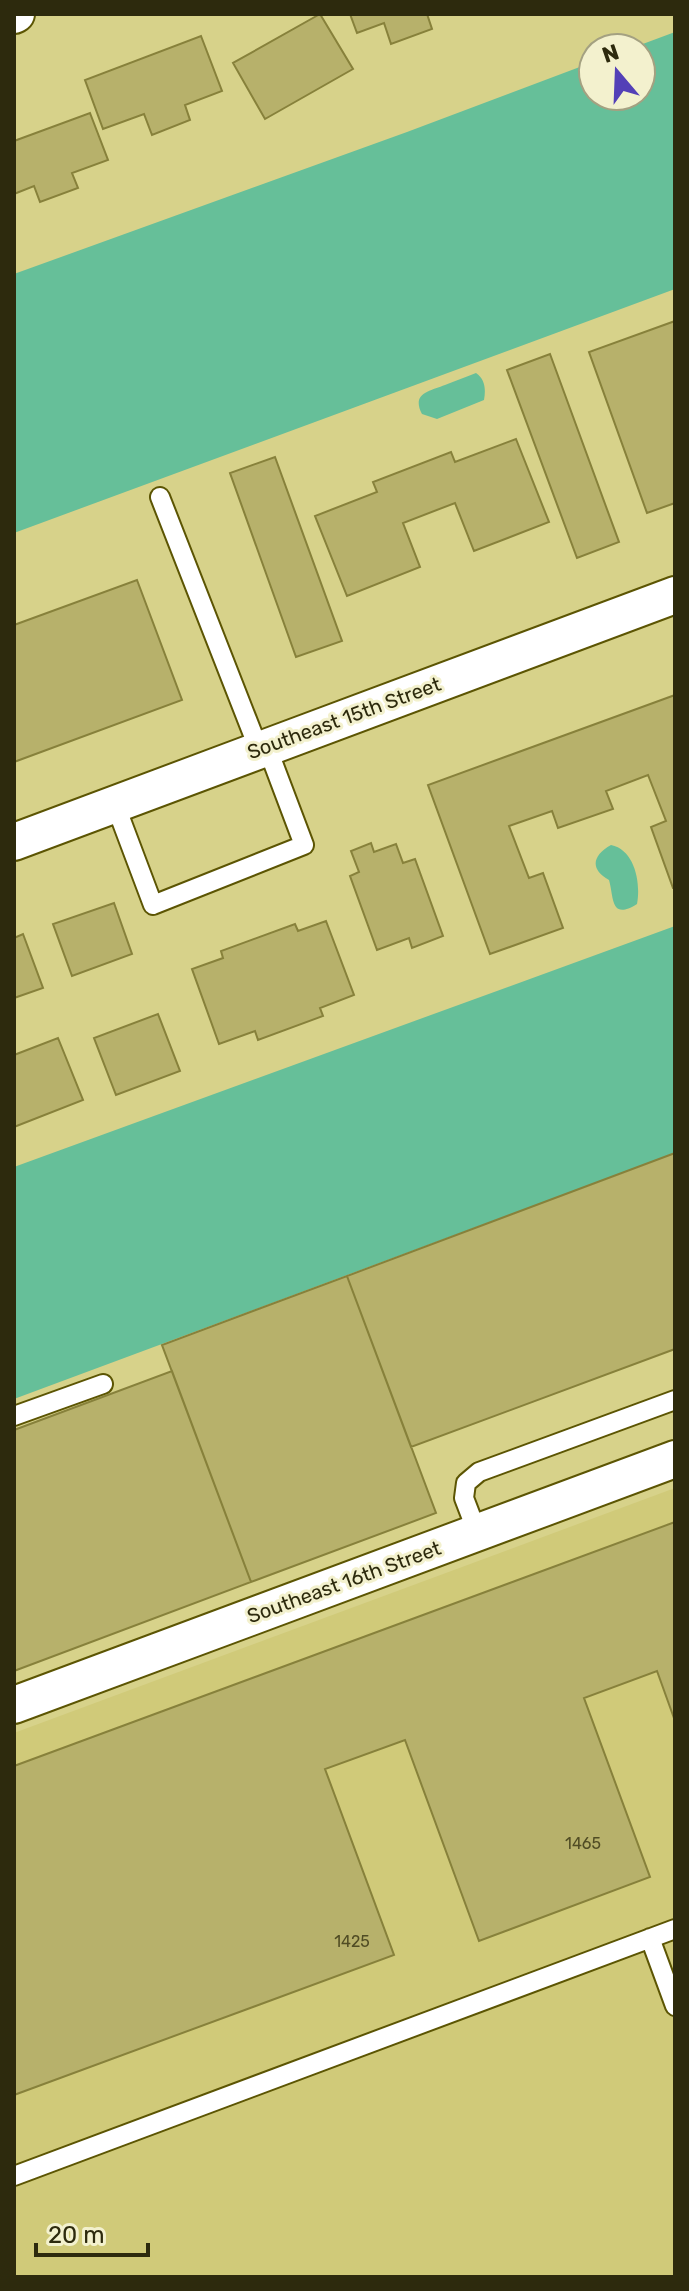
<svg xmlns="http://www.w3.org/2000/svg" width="689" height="2291" viewBox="0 0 689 2291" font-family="Rubik,sans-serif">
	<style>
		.built { fill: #d0ca79 }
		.water { fill: #66bf99 }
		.building { fill: #b7b16b; stroke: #87813b; stroke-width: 2 }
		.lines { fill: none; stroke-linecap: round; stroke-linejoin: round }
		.service-casing { stroke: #5c5503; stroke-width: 22 }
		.minor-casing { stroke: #5c5503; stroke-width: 40 }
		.service { stroke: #fff; stroke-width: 18 }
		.minor { stroke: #fff; stroke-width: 36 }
		.labels { text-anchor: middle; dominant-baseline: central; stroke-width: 6; stroke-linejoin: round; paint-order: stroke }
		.number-label { font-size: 16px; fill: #504c24 }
		.street-label { font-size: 20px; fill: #2d2a0d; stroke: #f3f1ce }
	</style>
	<rect width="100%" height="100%" fill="#d7d28a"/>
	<path class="built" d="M675 1488V2277H14V1733Z"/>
	<path class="water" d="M675 32V289L14 533V274L407 132 593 62V96H641V48H632Z
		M476 373C485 379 486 389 484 400L437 419 422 414C411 393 430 391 445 385 455 381 466 377 476 373Z
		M611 845C635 850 641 883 637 904 610 921 614 897 609 880 589 869 593 855 611 845Z
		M675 926V1153L14 1399V1167Z"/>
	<path class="building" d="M320 14 353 69 265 119 233 63Z
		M350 14H427L432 29 391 44 384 23 357 33Z
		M201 36 222 91 185 105 190 120 152 135 144 114 103 129 85 80Z
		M90 113 108 160 72 173 78 188 40 202 34 186 14 194V141Z
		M675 321V503L647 513 589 352Z
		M550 354 619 542 577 558 507 370Z
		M516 439 549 522 474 551 455 503 403 523 420 567 347 596 315 516 377 492 373 482 451 452 455 462Z
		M275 457 342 641 296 657 230 473Z
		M137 580 182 700 14 762V625Z
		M675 695V888H673L651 827 666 821 648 775 606 791 613 809 558 828 552 811 509 826 529 878 543 873 563 928 490 954 428 785Z
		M371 843 374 852 396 844 403 863 415 859 443 936 412 948 409 938 377 950 350 876 359 872 351 851Z
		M114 903 132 954 72 976 53 924Z
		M326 921 354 995 320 1008 323 1016 258 1040 255 1031 219 1044 192 969 223 958 221 951 295 924 298 931Z
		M23 934 43 988 14 998V938Z
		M158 1014 180 1071 116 1095 94 1038Z
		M58 1038 83 1100 14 1127V1055Z
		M675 1153V1349L411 1447 347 1276Z
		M347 1276 436 1513 251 1582 162 1345Z
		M172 1371 251 1582 14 1671V1430Z
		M675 1522V1721L657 1671 584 1698 650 1877 479 1941 405 1740 325 1769 394 1955 14 2095V1766Z"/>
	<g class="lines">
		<g class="service-casing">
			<path id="service" d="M160 497 259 750
				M115 804 153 905 304 845 267 747
				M14 1416 103 1384
				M477 1532 464 1498 466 1483 479 1472 675 1400
				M650 1938 675 2006
				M14 2176 675 1929"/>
		</g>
		<g class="minor-casing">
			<path id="minor" d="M14 15 16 14
				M14 842 675 595
				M14 1705 675 1459"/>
		</g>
		<use href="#service" class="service"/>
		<use href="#minor" class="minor"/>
	</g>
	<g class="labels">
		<g class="number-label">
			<text x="583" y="1843">1465</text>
			<text x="352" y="1941">1425</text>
		</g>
		<g class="street-label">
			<text transform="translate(344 718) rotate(-20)">Southeast 15th Street</text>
			<text transform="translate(344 1582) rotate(-20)">Southeast 16th Street</text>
		</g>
	</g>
	<rect width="689" height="2291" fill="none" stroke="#2d2a0d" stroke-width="32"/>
	<g transform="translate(617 72) rotate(341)"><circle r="38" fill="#f3f1ce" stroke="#a4a181" stroke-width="2"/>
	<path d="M0-6L14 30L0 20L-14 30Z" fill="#5340b7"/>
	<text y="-12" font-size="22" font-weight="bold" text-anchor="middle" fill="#2d2a0d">N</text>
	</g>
	<path d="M36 2243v12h112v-12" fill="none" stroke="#2d2a0d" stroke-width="4"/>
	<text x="48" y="2243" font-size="24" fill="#2d2a0d" stroke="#f3f1ce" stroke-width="6" paint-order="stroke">20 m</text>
</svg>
